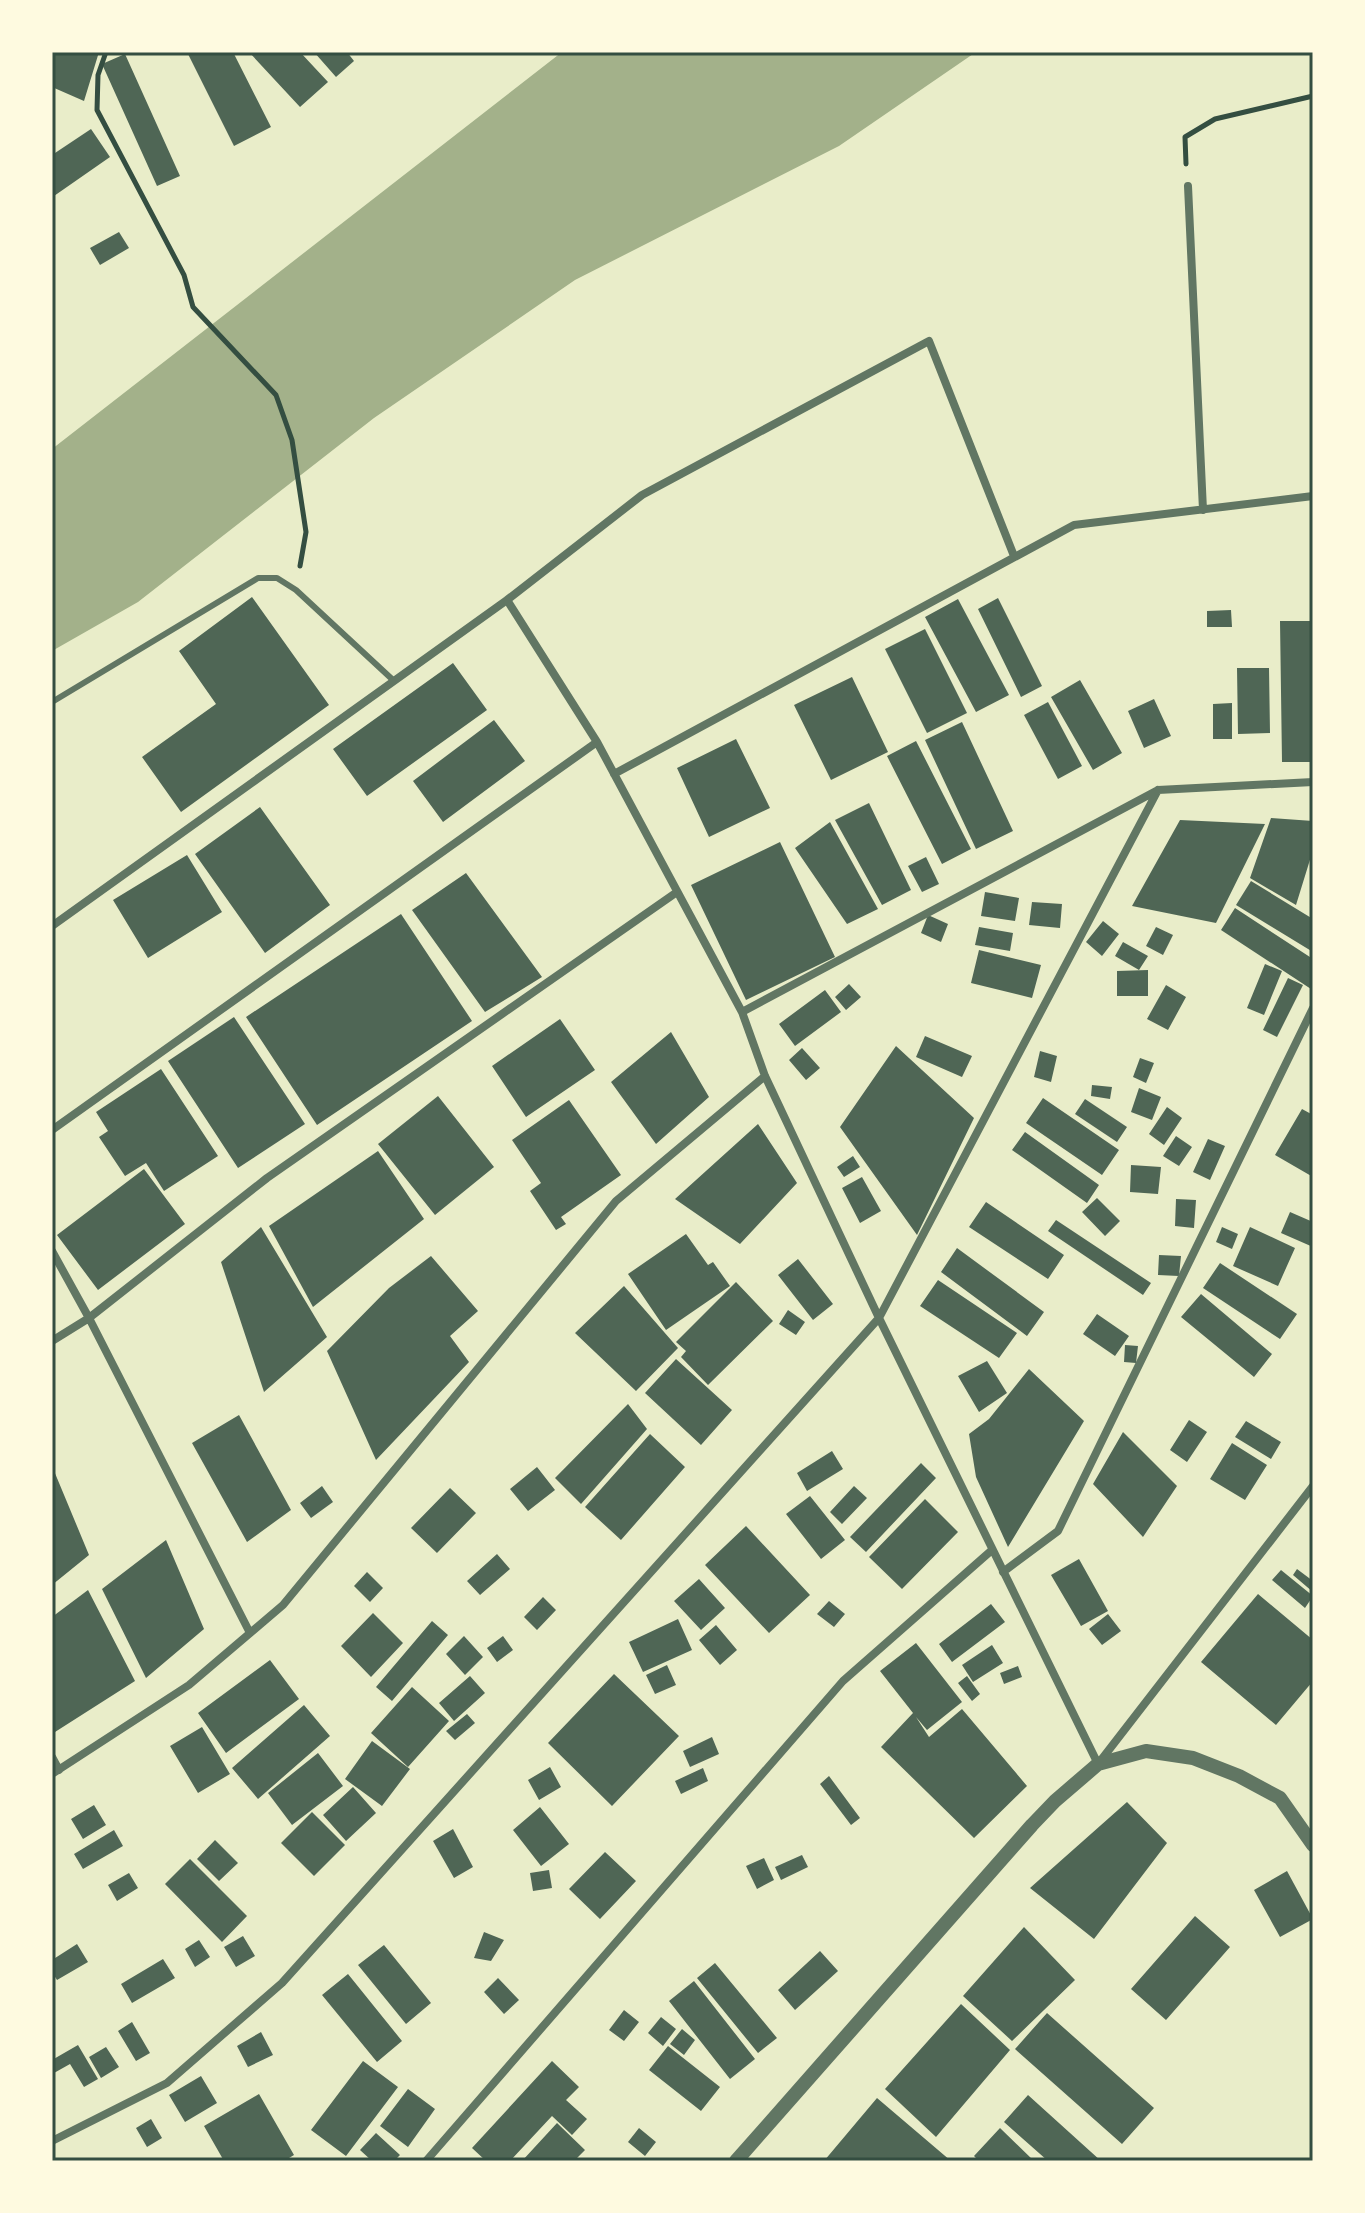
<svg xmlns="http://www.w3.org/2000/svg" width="1365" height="2213" viewBox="0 0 1365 2213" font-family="'Source Sans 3',sans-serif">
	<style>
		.water { fill: #a3b18a }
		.building { fill: #4f6655 }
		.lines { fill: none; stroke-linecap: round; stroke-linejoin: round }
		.path { stroke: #344e41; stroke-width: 5 }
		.service { stroke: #617663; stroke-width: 6 }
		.minor { stroke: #617663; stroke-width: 8 }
		.tertiary { stroke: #617663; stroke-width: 14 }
		.neatline { fill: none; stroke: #344e41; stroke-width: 3 }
	</style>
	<rect width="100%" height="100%" fill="#e9edc9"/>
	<path class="water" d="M562 52H976L839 146 575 280 374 418 138 602 52 651V449Z"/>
	<path class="building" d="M52 52H99L84 101 52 87Z
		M187 52H233L271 127 234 146Z
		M249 52H300L328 82 300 107Z
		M314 52H347L354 61 336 77Z
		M125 54 180 176 157 186 102 64Z
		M91 129 110 157 54 196 52 155Z
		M119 232 129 248 100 265 90 248Z
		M252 597 329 705 181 812 142 757 216 704 179 651Z
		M998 598 1042 686 1021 697 978 609Z
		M958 599 1009 695 976 712 925 617Z
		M1231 610 1232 627H1207V611Z
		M1280 621H1313V762H1282Z
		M925 629 967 713 927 733 885 649Z
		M453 663 487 710 367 796 333 749Z
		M1237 668H1269L1270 733 1238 734Z
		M852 677 888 752 831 780 794 705Z
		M1080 680 1122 753 1093 770 1051 697Z
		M1154 699 1171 736 1144 748 1128 711Z
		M1048 702 1082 766 1058 779 1024 715Z
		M1232 703V739H1213V704Z
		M494 720 525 761 443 822 413 781Z
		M962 722 1013 831 976 849 925 740Z
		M736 739 770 808 709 837 677 768Z
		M916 741 971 849 942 864 887 756Z
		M869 803 911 890 882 905 835 820Z
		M260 807 330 905 265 953 195 854Z
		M1271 818 1313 821V850L1296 905 1250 878Z
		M1180 820 1265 824 1216 923 1132 906Z
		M830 822 878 909 847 924 795 848Z
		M780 842 835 957 746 1000 691 885Z
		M187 855 222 912 148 958 113 900Z
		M926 857 939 884 922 892 908 866Z
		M466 873 542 977 485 1012 412 910Z
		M1251 881 1313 919V952L1236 905Z
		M985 892 1019 898 1015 921 981 916Z
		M1032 902 1062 904 1060 928 1029 925Z
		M1235 908 1313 959 1311 989 1221 930Z
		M401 914 472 1021 317 1125 246 1017Z
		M928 915 948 924 941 942 921 933Z
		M1103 921 1119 934 1102 956 1086 942Z
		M979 927 1013 933 1010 951 975 945Z
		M1156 927 1173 935 1163 955 1146 946Z
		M1123 942 1148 956 1139 970 1115 956Z
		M979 950 1041 965 1032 998 971 983Z
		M1265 964 1282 971 1264 1015 1247 1008Z
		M1148 970V996H1117V971Z
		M1288 978 1303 985 1277 1037 1263 1030Z
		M849 984 861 997 846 1010 835 997Z
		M1166 985 1186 997 1168 1030 1147 1019Z
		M825 990 841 1012 795 1046 779 1024Z
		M234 1017 305 1124 238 1168 168 1061Z
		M560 1019 595 1070 526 1117 492 1066Z
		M671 1032 709 1097 656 1144 611 1082Z
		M925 1036 972 1056 962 1077 916 1057Z
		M896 1046 974 1118 917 1235 840 1127Z
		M802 1048 820 1068 806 1080 789 1060Z
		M1040 1051 1057 1056 1051 1082 1034 1077Z
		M1140 1058 1154 1063 1146 1083 1133 1077Z
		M161 1069 218 1156 164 1191 146 1163 125 1176 99 1137 108 1131 96 1112Z
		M1092 1085 1112 1087 1110 1099 1091 1096Z
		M1139 1088 1161 1097 1152 1120 1131 1112Z
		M438 1096 494 1167 435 1215 378 1144Z
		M1043 1098 1119 1150 1102 1175 1026 1123Z
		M1085 1099 1127 1127 1117 1142 1075 1114Z
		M569 1100 621 1175 561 1217 566 1224 556 1230 530 1191 541 1183 512 1140Z
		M1167 1107 1182 1118 1164 1145 1149 1134Z
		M1302 1109 1313 1115V1177L1275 1155Z
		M758 1124 797 1183 740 1244 675 1199Z
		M1025 1132 1099 1185 1087 1203 1012 1150Z
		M1176 1136 1192 1147 1179 1166 1163 1156Z
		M1208 1139 1225 1146 1210 1180 1193 1172Z
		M378 1151 424 1219 313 1307 269 1226Z
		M853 1156 860 1167 844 1177 837 1167Z
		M1131 1165 1161 1167 1158 1194 1130 1192Z
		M144 1169 185 1224 98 1290 57 1235Z
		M862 1177 881 1211 860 1223 842 1188Z
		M1097 1198 1120 1221 1105 1236 1082 1212Z
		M1176 1199 1196 1200 1194 1228 1175 1226Z
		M986 1202 1064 1255 1048 1279 969 1227Z
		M1290 1212 1313 1222V1247L1281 1233Z
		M1056 1220 1151 1283 1143 1295 1048 1231Z
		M261 1227 327 1337 264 1392 221 1262Z
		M1222 1227 1238 1234 1232 1249 1216 1242Z
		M1250 1227 1295 1248 1278 1286 1233 1266Z
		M686 1234 708 1265 713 1262 730 1286 666 1330 628 1274Z
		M957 1248 1044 1312 1027 1336 941 1272Z
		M1159 1255 1181 1256 1179 1276 1158 1275Z
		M431 1256 478 1311 450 1336 469 1362 376 1460 327 1351 389 1288Z
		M798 1259 833 1304 813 1320 778 1275Z
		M1220 1263 1297 1314 1280 1339 1203 1288Z
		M938 1280 1017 1333 999 1358 920 1306Z
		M736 1282 773 1321 708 1385 681 1357 686 1351 676 1342Z
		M624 1286 678 1348 636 1391 575 1333Z
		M1201 1294 1272 1354 1254 1377 1181 1317Z
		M788 1310 805 1322 796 1335 779 1324Z
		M1097 1314 1129 1336 1115 1356 1083 1334Z
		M1125 1345 1138 1346 1136 1363 1124 1362Z
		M676 1359 732 1410 701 1445 645 1393Z
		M987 1361 1007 1393 979 1412 958 1376Z
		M1029 1369 1084 1421 1008 1547 976 1477 969 1434 989 1419Z
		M628 1404 647 1429 581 1504 555 1478Z
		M239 1415 291 1510 247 1542 192 1443Z
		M1189 1420 1207 1432 1187 1462 1170 1450Z
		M1246 1421 1281 1442 1271 1459 1235 1437Z
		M1123 1432 1177 1486 1143 1537 1093 1484Z
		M650 1434 685 1467 621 1540 585 1507Z
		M1232 1443 1267 1465 1245 1500 1210 1479Z
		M832 1451 843 1469 807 1491 797 1473Z
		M921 1463 936 1478 866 1552 850 1537Z
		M52 1466 89 1555 52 1585Z
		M537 1467 555 1490 528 1511 510 1489Z
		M322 1486 333 1502 311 1518 300 1503Z
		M854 1486 867 1498 842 1524 830 1512Z
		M450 1488 476 1513 437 1553 411 1528Z
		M810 1496 845 1540 821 1559 786 1514Z
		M925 1499 958 1532 902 1589 869 1557Z
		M746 1526 810 1595 769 1633 705 1565Z
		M166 1540 204 1629 146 1678 102 1589Z
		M497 1554 510 1569 480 1595 467 1581Z
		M1079 1559 1108 1611 1081 1626 1051 1575Z
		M1297 1569 1313 1581V1592L1293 1575Z
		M1281 1570 1313 1596 1305 1608 1272 1580Z
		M367 1572 383 1588 370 1602 354 1586Z
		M699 1579 725 1608 701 1630 674 1601Z
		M88 1590 135 1681 55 1732 52 1726V1617Z
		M1258 1594 1313 1640V1681L1276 1725 1201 1662Z
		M543 1597 556 1610 537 1630 524 1617Z
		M829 1601 845 1614 834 1627 817 1614Z
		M991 1604 1005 1622 952 1662 939 1644Z
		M373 1613 403 1643 371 1677 341 1646Z
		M1108 1614 1121 1631 1102 1645 1089 1629Z
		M678 1619 692 1650 643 1672 629 1642Z
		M432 1621 448 1635 392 1701 376 1687Z
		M716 1625 737 1650 720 1665 699 1640Z
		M464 1636 483 1657 465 1675 446 1654Z
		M503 1636 513 1650 497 1662 487 1648Z
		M916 1643 962 1702 927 1730 916 1717 929 1737 962 1709 1027 1786 974 1838 881 1747 913 1713 880 1671Z
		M992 1645 1003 1663 973 1682 962 1665Z
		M270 1660 299 1699 226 1753 198 1713Z
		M667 1665 676 1685 655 1694 646 1675Z
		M1018 1666 1022 1677 1004 1684 1000 1673Z
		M614 1674 679 1736 612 1806 548 1743Z
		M470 1676 485 1693 454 1721 439 1703Z
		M967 1676 980 1694 972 1701 958 1683Z
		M412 1687 449 1721 408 1767 371 1733Z
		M304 1705 330 1736 258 1799 232 1768Z
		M467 1714 475 1723 455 1740 446 1731Z
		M202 1727 230 1774 198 1793 170 1746Z
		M712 1737 719 1754 690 1767 683 1751Z
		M372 1741 410 1769 382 1806 345 1779Z
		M318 1753 343 1786 292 1825 268 1793Z
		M550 1767 561 1787 539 1800 528 1780Z
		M703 1768 708 1781 681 1794 675 1781Z
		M829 1776 860 1818 851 1825 820 1784Z
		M353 1787 376 1813 346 1841 323 1815Z
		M1127 1802 1167 1843 1094 1939 1030 1888Z
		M94 1805 106 1825 83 1839 71 1819Z
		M540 1807 569 1844 541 1866 513 1830Z
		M312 1812 345 1845 314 1876 281 1843Z
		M453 1829 473 1867 454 1878 433 1841Z
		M114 1830 123 1846 83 1869 74 1854Z
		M215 1840 238 1863 219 1881 197 1859Z
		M605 1852 636 1881 600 1919 569 1889Z
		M802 1855 808 1867 781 1880 775 1867Z
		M764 1858 774 1880 757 1889 746 1866Z
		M190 1859 247 1916 222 1942 165 1884Z
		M549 1870 552 1888 533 1891 530 1873Z
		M1287 1871 1313 1919 1280 1937 1254 1890Z
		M129 1873 138 1888 117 1901 108 1885Z
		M1195 1916 1230 1947 1166 2020 1131 1989Z
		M1024 1927 1075 1980 1012 2041 963 1996Z
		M484 1932 504 1940 491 1961 474 1958Z
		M243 1936 255 1956 236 1967 224 1947Z
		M199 1940 210 1957 195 1967 185 1949Z
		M77 1944 88 1962 57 1980 52 1972V1960Z
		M384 1945 431 2003 406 2024 358 1965Z
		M820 1951 838 1971 795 2010 778 1990Z
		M163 1959 175 1978 132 2003 121 1984Z
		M715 1963 777 2038 758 2053 697 1978Z
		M348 1974 402 2041 377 2062 322 1995Z
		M498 1978 519 2000 504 2014 484 1992Z
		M694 1981 755 2059 730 2079 669 2001Z
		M961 2004 1010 2050 936 2137 885 2089Z
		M624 2010 639 2022 624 2041 609 2030Z
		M1047 2013 1154 2108 1122 2144 1015 2049Z
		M661 2017 676 2029 663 2046 648 2033Z
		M132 2022 150 2053 136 2061 118 2031Z
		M682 2029 695 2040 684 2055 670 2044Z
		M261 2032 273 2055 248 2067 237 2046Z
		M78 2045 98 2079 84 2087 70 2064 54 2073 52 2070V2060Z
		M668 2046 720 2087 701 2111 649 2070Z
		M106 2047 119 2067 101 2078 89 2057Z
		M363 2061 398 2087 346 2156 311 2130Z
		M552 2061 579 2087 566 2100 587 2119 572 2135 552 2116 510 2161H486L472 2148Z
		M201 2076 217 2103 185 2122 169 2095Z
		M408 2089 435 2109 408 2147 380 2126Z
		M259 2094 294 2155 284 2161H224L204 2126Z
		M1028 2095 1101 2161H1048L1004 2122Z
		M877 2098 951 2161H824Z
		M151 2119 162 2138 147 2147 136 2128Z
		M557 2123 585 2150 574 2161H522Z
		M639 2128 656 2142 645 2156 628 2142Z
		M1000 2128 1034 2161H979L974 2156Z
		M376 2133 400 2155 394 2161H372L360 2150Z"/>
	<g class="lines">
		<path class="path" d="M106 52 98 75 97 110 184 275 193 307 276 395 292 440 306 532 300 566
			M1186 164 1185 137 1215 119 1313 96"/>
		<path class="service" d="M52 702 258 578H277L296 590 393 680"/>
		<path class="minor" d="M1188 186 1203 510
			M507 600 642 495 929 341 1014 556
			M614 774 1074 525 1313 496
			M52 926 507 600 597 742 742 1012 765 1076 879 1318 1098 1764 1313 1486
			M742 1012 1158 790 1313 782
			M52 1130 597 742
			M52 1251 89 1318 250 1633
			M52 1341 89 1318 267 1178 677 892
			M1003 1572 1058 1531 1313 1008
			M52 1757 59 1770
			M52 1774 189 1685 283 1605 616 1201 765 1076
			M52 2141 167 2083 282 1983 879 1318 1158 790
			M426 2161 843 1681 992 1550"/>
		<path class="tertiary" d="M736 2161 1032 1825 1055 1801 1098 1764 1146 1751 1193 1758 1239 1776 1280 1798 1313 1845"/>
	</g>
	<rect width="1365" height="2213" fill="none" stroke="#fefae0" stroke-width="108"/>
	<rect x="54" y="54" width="1257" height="2105" class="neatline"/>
</svg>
